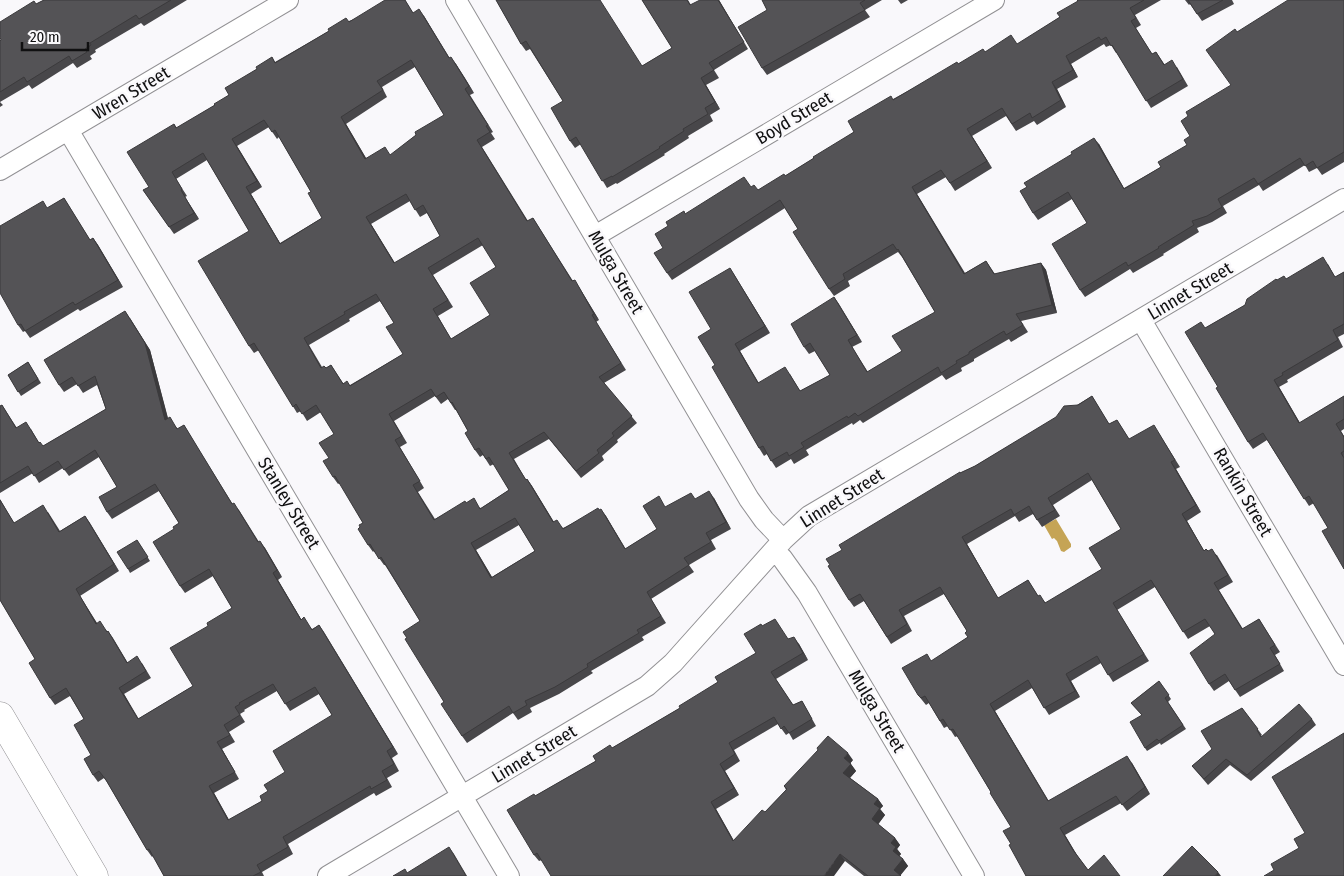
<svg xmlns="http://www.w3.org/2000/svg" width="1344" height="876" viewBox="0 0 1344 876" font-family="'Fira Sans Condensed',sans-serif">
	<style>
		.water { fill: #c5a455 }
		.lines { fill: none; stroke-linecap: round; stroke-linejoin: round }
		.minor-casing { stroke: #929194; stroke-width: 22 }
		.secondary-casing { stroke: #929194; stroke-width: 29 }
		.minor { stroke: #fff; stroke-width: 20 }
		.secondary { stroke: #fff; stroke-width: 28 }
		.wall { fill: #48474a; fill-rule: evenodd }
		.shaded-wall { fill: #3b3a3c }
		.building { fill: #545356; stroke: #3b3a3c; fill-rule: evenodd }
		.labels { text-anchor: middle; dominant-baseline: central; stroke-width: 5; stroke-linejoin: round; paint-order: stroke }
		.street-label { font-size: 18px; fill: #101011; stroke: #f9f8fb }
	</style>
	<rect width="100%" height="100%" fill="#f9f8fb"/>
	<path class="water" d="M1056 519 1071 544V547L1064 552 1061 551 1057 541 1054 538 1052 539 1044 525Z"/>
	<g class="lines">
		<g class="minor-casing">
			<path id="minor" d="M456 0 749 499 764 520 783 540
				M68 130 509 876
				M0 170 288 0
				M595 236 994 0
				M1141 320 1344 665
				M773 552 782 558 807 593 974 876
				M328 876 647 686 673 663 783 540 809 516 1344 199"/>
		</g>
		<g class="secondary-casing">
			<path id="secondary" d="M0 716 94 876"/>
		</g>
		<use href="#minor" class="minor"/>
		<use href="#secondary" class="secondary"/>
	</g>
	<path class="wall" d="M44 0H187L144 26 141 23 95 50 96 52 90 56 92 59 77 68 73 63 32 89 29 85 0 102 3 105 0 107V41L36 4Z
		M405 0 413 13 424 16 449 58 456 64 465 78 474 93 470 95 493 132 491 133 495 139 482 147 528 221 533 218 573 281 579 287 599 320 596 322 626 370 604 383 637 423 617 440 618 442 602 456 604 460 581 478 549 439 514 459 526 480 527 479 532 486 554 522 563 528 599 510 606 516 625 549 657 529 666 507 696 499 714 498 731 529 711 540 716 549 689 565 694 572 651 599 666 623 642 637 644 640 591 671 593 673 559 694 530 708 532 712 518 720 513 713 467 743 462 736 444 702 407 638 420 621 385 565H384L374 551 373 552 368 545 360 527 363 523 340 483 338 484 333 477 329 458 334 434 321 412 307 421 301 411 297 413 259 350 254 353 249 346V231L207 160 176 179 187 196 185 197 199 219 174 234 143 190 149 187 174 124 177 128 215 105 229 95 257 69 272 57 275 62 329 31 349 21ZM415 67 444 115 416 135 391 155 366 158 346 124 387 97 382 87ZM269 127 277 139 279 137 311 192 322 218 280 243 251 194 262 187 237 146ZM410 201 420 217 427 213 440 236 395 263 371 224ZM483 245 496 267 490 315 451 339 438 316 453 307 433 275ZM380 301 394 323 403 354 350 385 343 383 331 365 326 368 322 367 309 345 350 321 349 319ZM435 396 441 404 448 399 455 410H456L468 431 475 450 480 457 483 455 490 466 494 464 509 490 481 508 466 503 435 519 418 492 424 488 400 447 407 443 394 421ZM519 525 535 551 492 577 476 550Z
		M496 0 642 66 672 48 642 0H688L691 5 719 0 748 49 714 70 719 78 706 85 720 109 710 115 713 121 688 136 689 138 664 154 665 155 617 184 616 183 607 188 581 144 575 148 570 141 563 101 530 49 526 51 521 44Z
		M762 0H882L865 10 870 17 767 75 762 68 767 10Z
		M898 0H908L901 4Z
		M1077 0H1161L1135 15 1141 25 1136 28 1152 54 1156 52 1165 65 1177 67 1188 86 1151 108 1117 53H1116L1111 45 1106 47 1104 44 1071 64 1078 77 1057 89 1066 107 1037 125 1034 121 1016 131 1006 116 972 136 992 168 955 191 946 177 917 194 965 273 986 261 995 274 1041 263 1046 270 1057 313 1021 321 1028 332 1011 342 1009 339 974 359V361L961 368 962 371 946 380 942 375 863 423 860 420 853 425 852 423 806 450 809 455 794 464 791 459 776 468 767 454 764 456 759 448 715 365 711 329 730 268 770 333 740 351 758 383 790 374 800 391 830 375 815 351 809 354 804 347 834 297 862 342 852 347 868 372 902 351 935 312 902 257 898 252 848 281 850 286 834 296 829 289 798 229 785 208 672 280 667 273 663 248 668 226 686 214 751 187 758 190 785 176 814 158 854 132 893 99 958 64 985 52 1018 44 1060 17 1078 1Z
		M1185 0H1232L1234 4 1202 21 1190 4 1189 5Z
		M1344 0V162L1322 175 1317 168 1309 172 1305 165 1263 191 1259 185 1223 206 1227 213 1212 222 1197 228 1199 232 1163 254 1164 255 1133 273 1130 269 1085 297 1080 290 1087 223 1072 199 1038 220 1033 213 1027 187 1072 154 1099 144 1124 188 1161 167 1187 145 1190 136 1188 116 1231 86 1237 32Z
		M64 198 90 240 93 238 98 245 123 287 80 311 78 309 30 338 25 331 23 332 18 325 48 208Z
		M1328 264 1335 277 1344 272V334L1338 337 1343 347 1287 380 1288 382 1279 387 1300 423 1344 396V429L1341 431 1344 436V569L1328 528 1314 503 1309 506 1267 440 1253 449 1248 442 1218 387 1205 328 1245 305 1277 280 1286 279Z
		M130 318 150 350 168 418 178 429 184 425 188 432 232 504 239 510 259 542 265 548 282 577 278 580 301 619 312 629 319 625 398 754 392 758 399 771 387 778 392 787 376 796 374 793 288 844 293 854 262 872 264 876H164L153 856 152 857 147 850 107 782 104 778 98 782 93 775 91 755 84 719 70 696 55 705 50 698 35 659 0 600V499L14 523 48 512 60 531 85 516 119 571 80 596 97 623 107 631H108L127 662 142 663 151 678 124 694 138 719 193 686 208 626 232 608 213 576 185 593 180 586 174 529 179 523 159 491 112 519 107 512 117 487 99 457 69 476 63 468 39 483 33 473 0 493V406L2 405 17 428 31 429 39 443 43 446 106 409 97 385 83 393 77 384 64 392 59 385ZM277 691 290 711 319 694 332 715 285 772 268 791 262 801 229 820 214 793 239 779 222 749 235 742 229 732 245 722 240 714 245 711 244 710Z
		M28 362 41 383 21 396 8 375Z
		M1092 396 1109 424 1117 420 1129 439 1158 432 1180 467 1176 469 1201 512 1187 521 1204 551 1217 555 1233 582 1219 590 1243 629 1259 619 1280 652 1275 655 1284 671 1240 697 1229 681 1214 691 1209 684 1215 634 1210 626 1188 639 1155 587 1117 610 1149 661 1113 682 1101 663 1071 681 1080 697 1049 715 1032 688 995 711 1048 801 1132 763 1150 794 1127 811 1121 803 1065 835 1077 855 1088 870 1120 876H1026L1011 844V827L958 736 955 737 948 726 944 728 929 703 926 705 918 695 932 661 968 637 967 631 944 594 904 616 912 631 891 644 864 601 854 607 849 600 842 550 960 473 975 466ZM1092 480 1121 529 1102 569 1046 603 1038 596 1028 580 998 598 967 544 1015 516 1019 522 1033 514 1042 527 1060 516 1053 505Z
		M137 540 150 561 130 573 128 569Z
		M762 626 799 644 808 660 776 679 793 705 802 701 806 708 816 726 793 740 789 733 786 735 778 724 734 750 740 761 725 771 739 795 716 809 734 841 765 812 786 790 784 786 853 760 850 763 856 771 850 778 878 799 883 806 880 809 885 815 878 824 895 838 900 845 897 849 901 854 899 856 903 859 908 866 900 875 901 876H864L845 861 542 860 539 861 534 855 535 796 596 761 612 748 680 708 718 682 756 653Z
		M1159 681 1171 699 1168 702 1186 729 1161 745 1160 743 1147 751 1145 748 1142 715 1131 703Z
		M1242 708 1262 735 1261 736V737L1312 719 1316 725 1251 781 1230 765 1208 785 1192 766 1212 749Z"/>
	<path class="shaded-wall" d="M718 0H719L748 49 744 42Z
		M419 9 424 16 454 65 449 58Z
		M1066 56 1071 64 1078 77 1073 70Z
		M451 57 456 64 474 93 469 86Z
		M701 78 706 85 720 109 715 102Z
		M1052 82 1057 89 1066 107 1061 100Z
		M341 117 346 124 370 165 365 159Z
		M967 129 972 136 992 168 987 161Z
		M1094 138 1099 144 1128 196 1124 189Z
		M232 139 237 146 262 187 257 181Z
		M246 187 251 194 284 250 280 244Z
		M912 187 917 194 969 281 964 274Z
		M181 190 185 197 199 219 194 213Z
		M366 217 371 224 399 270 394 263Z
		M93 238 98 245 123 287 118 280Z
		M1041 263 1046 270 1057 313 1052 305Z
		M730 268 735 276 770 333 765 326Z
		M575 280 579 287 599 320 594 314Z
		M834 297 839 304 862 342 857 335Z
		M125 311 150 350 170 427 165 420Z
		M735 344 740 351 763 390 758 383Z
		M1274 380 1279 387 1304 430 1299 423Z
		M184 425 188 432 237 511 232 504Z
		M1171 462 1176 469 1201 512 1196 505Z
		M527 479 532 486 558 529 553 522Z
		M709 491 714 498 731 529 726 522Z
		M601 509 606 516 630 556 625 549Z
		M1182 514 1187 521 1208 558 1204 551Z
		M85 516 90 523 119 571 114 564Z
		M962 537 967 544 1002 605 998 598Z
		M260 541 265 548 282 577 277 570Z
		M471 543 476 550 496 584 491 578Z
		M273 573 278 580 305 626 301 620Z
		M76 589 80 596 101 630 96 624Z
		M319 625 324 632 398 754 393 747Z
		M108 631 113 638 132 670 127 663Z
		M794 637 799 644 808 660 803 653Z
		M1066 674 1071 681 1080 697 1075 691Z
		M119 688 124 694 143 726 138 719Z
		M990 704 995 711 1053 808 1048 801Z
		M217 742 222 749 239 779 235 772Z
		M848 753 853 760 849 765 844 758Z
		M1127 756 1132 763 1150 794 1145 787Z
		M720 764 725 771 739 795 734 788Z
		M851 764 856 771 848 780 843 773Z
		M209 786 214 793 233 827 228 820Z
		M878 799 883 806 880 809 885 815 877 826 872 819 874 804Z
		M711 802 716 809 738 848 733 841Z
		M1060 828 1065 835 1078 857 1073 850Z
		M895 838 900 845 897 849 901 854 898 858 893 851 891 843Z
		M449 847 454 854 467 876H466Z
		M840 854 845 861 834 876H824Z
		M903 859 908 866 900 876 894 870Z
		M1218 872 1221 876H1215Z"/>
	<path class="building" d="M44 0H171L139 19 136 15 90 43 91 45 85 49 87 52 72 61 69 56 27 82 24 77 0 92V41L1 40 0 37V22L34 1 36 4Z
		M385 0H405L413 13 419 9 449 58 451 57 469 86 465 89 488 125 486 126 490 132 477 140 527 221 533 218 572 281 575 280 594 314 592 315 621 363 599 377 632 416 612 433 614 436 597 450 599 453 576 471 544 432 509 453 526 480 527 479 553 522 557 520 563 529 598 508 599 510 601 509 625 549 657 529 643 506 659 496 665 507 691 493 695 499 709 491 726 522 706 533 711 542 684 558 689 565 647 592 661 616 637 630 639 633 587 664 588 667 555 687 525 701 527 705 513 713 509 706 462 736 441 704 444 702 405 639 407 638 403 632 420 621 381 557 379 559 370 544 368 545 358 529 360 527 359 525 363 523 335 476 333 477 323 461 329 458 319 443 334 434 316 405 302 414 296 404 293 407 254 343 249 346 198 261 249 231 203 153 172 172 182 189 181 190 194 213 169 227 143 190 149 187 127 152 174 124 176 128 215 105 214 104 229 95 225 88 257 69 256 67 272 57 275 63 329 31 328 29 346 18 349 22ZM411 60 444 115 415 132 416 135 390 155 385 147 365 159 341 117 383 90 377 81ZM264 120 272 132 275 130 311 192 308 193 322 218 280 244 246 187 257 181 232 139ZM406 194 415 210 423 205 440 236 394 263 366 217ZM478 238 496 267 470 283 490 315 451 339 433 309 448 300 428 268ZM376 294 394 323 386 327 403 354 350 386 347 381 343 384 331 365 326 368 324 366 321 368 304 338 345 314 344 312ZM431 389 436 397 444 392 451 403 452 402 468 431 465 433 475 450 479 448 486 459 489 457 509 490 480 509 474 498 466 503 465 501 434 520 413 485 420 481 395 440 402 436 389 414ZM515 518 535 551 491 578 471 543Z
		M496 0H600L642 66 672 48 642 0H687L690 5 700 0H718L744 42 709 63 714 70 701 78 715 102 705 108 708 114 683 129 684 131 659 147 660 148 612 177V176L602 181 576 137 570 141 551 108 563 101 526 41 521 44Z
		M762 0H865L860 3 865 10 762 68 738 27 767 10Z
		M1077 0H1144L1130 8 1136 18 1131 21 1152 54 1156 52 1164 65 1172 60 1183 79 1146 101 1112 45 1111 46 1106 37 1101 40 1099 37 1066 56 1073 70 1052 82 1061 100 1032 118 1030 113 1012 124 1002 108 967 129 987 161 950 183 941 170 912 187 964 274 986 261 994 274 1041 263 1052 305 1016 314 1023 325 1006 335 1004 331 969 352V354L956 361 957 363 941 373 938 367 858 416 855 413 848 418 847 416 801 443 804 447 789 456 787 452 771 461 763 446 759 448 712 367 715 365 698 337 711 329 689 292 730 268 765 326 735 344 758 383 785 367 800 391 830 375 810 343 804 347 791 324 834 297 857 335 848 340 867 372 902 351 892 336 935 312 898 249 897 250 893 244 843 274 845 279 829 289 793 232 798 229 780 200 667 273 654 253 663 248 655 234 668 226 666 222 684 211 685 214 744 177 751 187 754 185 758 190 784 174 785 176 814 158 813 157 854 132 848 121 891 96 893 100 957 62 958 64 983 49 985 52 1011 35 1017 44 1060 17 1057 13 1078 1Z
		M1188 0H1223L1197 14Z
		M1288 0H1344V152L1317 168 1313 161 1305 166 1300 158 1258 184 1254 178 1218 199 1222 207 1207 216 1192 221 1194 225 1158 247 1159 248 1128 266 1126 262 1080 290 1052 244 1087 223 1068 192 1033 213 1020 191 1027 187 1024 183 1072 154 1071 152 1094 138 1124 189 1161 167 1158 162 1187 145 1184 140 1190 136 1181 121 1188 116 1186 112 1231 85 1206 50 1235 29 1237 32Z
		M64 198 90 240 93 238 118 280 75 305 73 302 25 331 21 324 18 325 0 293V226L43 201 47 208Z
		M1323 257 1335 277 1344 272V324L1333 330 1338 340 1282 373 1283 375 1274 380 1299 423 1344 396V419L1336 424 1344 437V451L1341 453 1344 458V569L1322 531 1328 528 1309 496 1304 499 1263 433 1248 442 1216 388 1218 387 1185 332 1201 322 1205 328 1212 324 1245 305 1247 299 1276 279 1277 280 1284 276 1286 279Z
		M125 311 145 343 165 420 170 417 177 429 184 425 232 504 234 503 258 542 260 541 277 570 273 573 301 620 304 617 312 630 319 625 393 747 387 751 394 764 382 771 387 780 371 789 370 786 283 837 288 847 257 865 261 872 253 876H164L149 849 147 850 106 780 99 771 93 775 84 759 91 755 74 725 84 719 66 688 50 698 29 663 35 659 0 600V500L14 523 43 505 59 532 85 516 114 564 76 589 96 624 100 621 107 632 108 631 127 663 137 656 146 671 119 688 138 719 193 686 170 648 208 626 207 623 232 608 209 569 180 586 153 542 174 529 173 527 179 523 155 484 107 512 99 497 117 487 95 450 64 470 58 461 34 476 28 466 0 483V406L2 405 16 428 26 422 39 443 40 442 43 446 106 409 95 376 78 386 72 377 59 385 44 360ZM273 684 285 704 315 687 332 715 273 751 285 772 264 785 268 791 260 796 262 801 228 820 209 786 235 772 217 742 230 735 224 725 240 715 235 707 240 704 239 703Z
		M28 362 38 379 18 392 8 375Z
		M1092 396 1109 424 1117 420 1129 439 1154 425 1175 460 1171 462 1196 505 1182 514 1204 551 1206 549 1208 551 1212 549 1228 575 1214 583 1242 629 1259 619 1275 645 1270 648 1280 664 1235 690 1225 674 1209 684 1190 653 1215 634 1205 619 1183 632 1151 580 1113 603 1144 654 1108 675 1097 656 1066 674 1075 691 1044 708 1028 680 990 704 1048 801 1127 756 1145 787 1122 805 1116 796 1060 828 1073 850 1088 870 1104 855 1120 876H1026L1009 845 1011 844 1003 831 1011 827 990 793 991 792 953 729 950 730 943 719 940 721 925 696 921 698 918 695 902 668 927 654 931 661 968 637 965 633 967 631 940 587 899 610 907 624 887 637 860 594 849 600 828 566 830 565 826 559 842 550 839 545 960 472V473L975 466 1056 417 1064 406 1078 405ZM1088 473 1121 529 1089 548 1102 569 1045 603 1040 595 1038 596 1028 580 998 598 962 537 1011 509 1014 515 1029 506 1037 520 1055 510 1048 498Z
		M137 540 148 557 128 569 117 552Z
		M775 619 788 639 794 637 803 653 771 672 793 705 802 701 812 719 789 733 784 726 781 729 774 717 729 743 735 754 720 764 734 788 711 802 733 841 762 810 765 812 787 789 784 786 818 750 817 748 828 736 848 753 844 758 851 764 843 773 878 799 874 804 880 808 872 819 895 838 891 843 896 847 893 851 903 859 894 870 901 876H868L840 854 824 876H551L537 853 534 855 507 810 534 794 535 796 596 761 593 756 610 745 612 748 680 708 679 706 718 682 715 677 756 653 744 634 761 624 762 626Z
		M1159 681 1169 695 1165 698 1183 725 1159 741 1157 739 1145 748 1130 722 1142 715 1131 703Z
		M1299 704 1312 719 1247 775 1226 759 1204 779 1192 766 1212 749 1201 731 1242 708 1258 729 1257 730 1261 737Z
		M1344 733V876H1264L1274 870 1271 864 1299 848 1294 839 1305 833 1272 777Z
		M1192 846 1218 872 1215 876H1163Z
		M449 847 466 876H393L405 869 407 873Z"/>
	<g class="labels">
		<g class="street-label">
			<text transform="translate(131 93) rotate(-31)">Wren Street</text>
			<text transform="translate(794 118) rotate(-31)">Boyd Street</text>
			<text transform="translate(616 272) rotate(60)">Mulga Street</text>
			<text transform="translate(1190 291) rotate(-31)">Linnet Street</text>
			<text transform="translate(1243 492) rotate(60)">Rankin Street</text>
			<text transform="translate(842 498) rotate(-32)">Linnet Street</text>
			<text transform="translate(289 503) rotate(59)">Stanley Street</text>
			<text transform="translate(877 711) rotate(59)">Mulga Street</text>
			<text transform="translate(534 754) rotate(-31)">Linnet Street</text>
		</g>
	</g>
	<path d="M22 42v8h66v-8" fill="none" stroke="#101011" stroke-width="2.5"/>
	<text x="30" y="42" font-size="15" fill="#101011" stroke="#f9f8fb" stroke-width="4" paint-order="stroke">20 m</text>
</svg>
